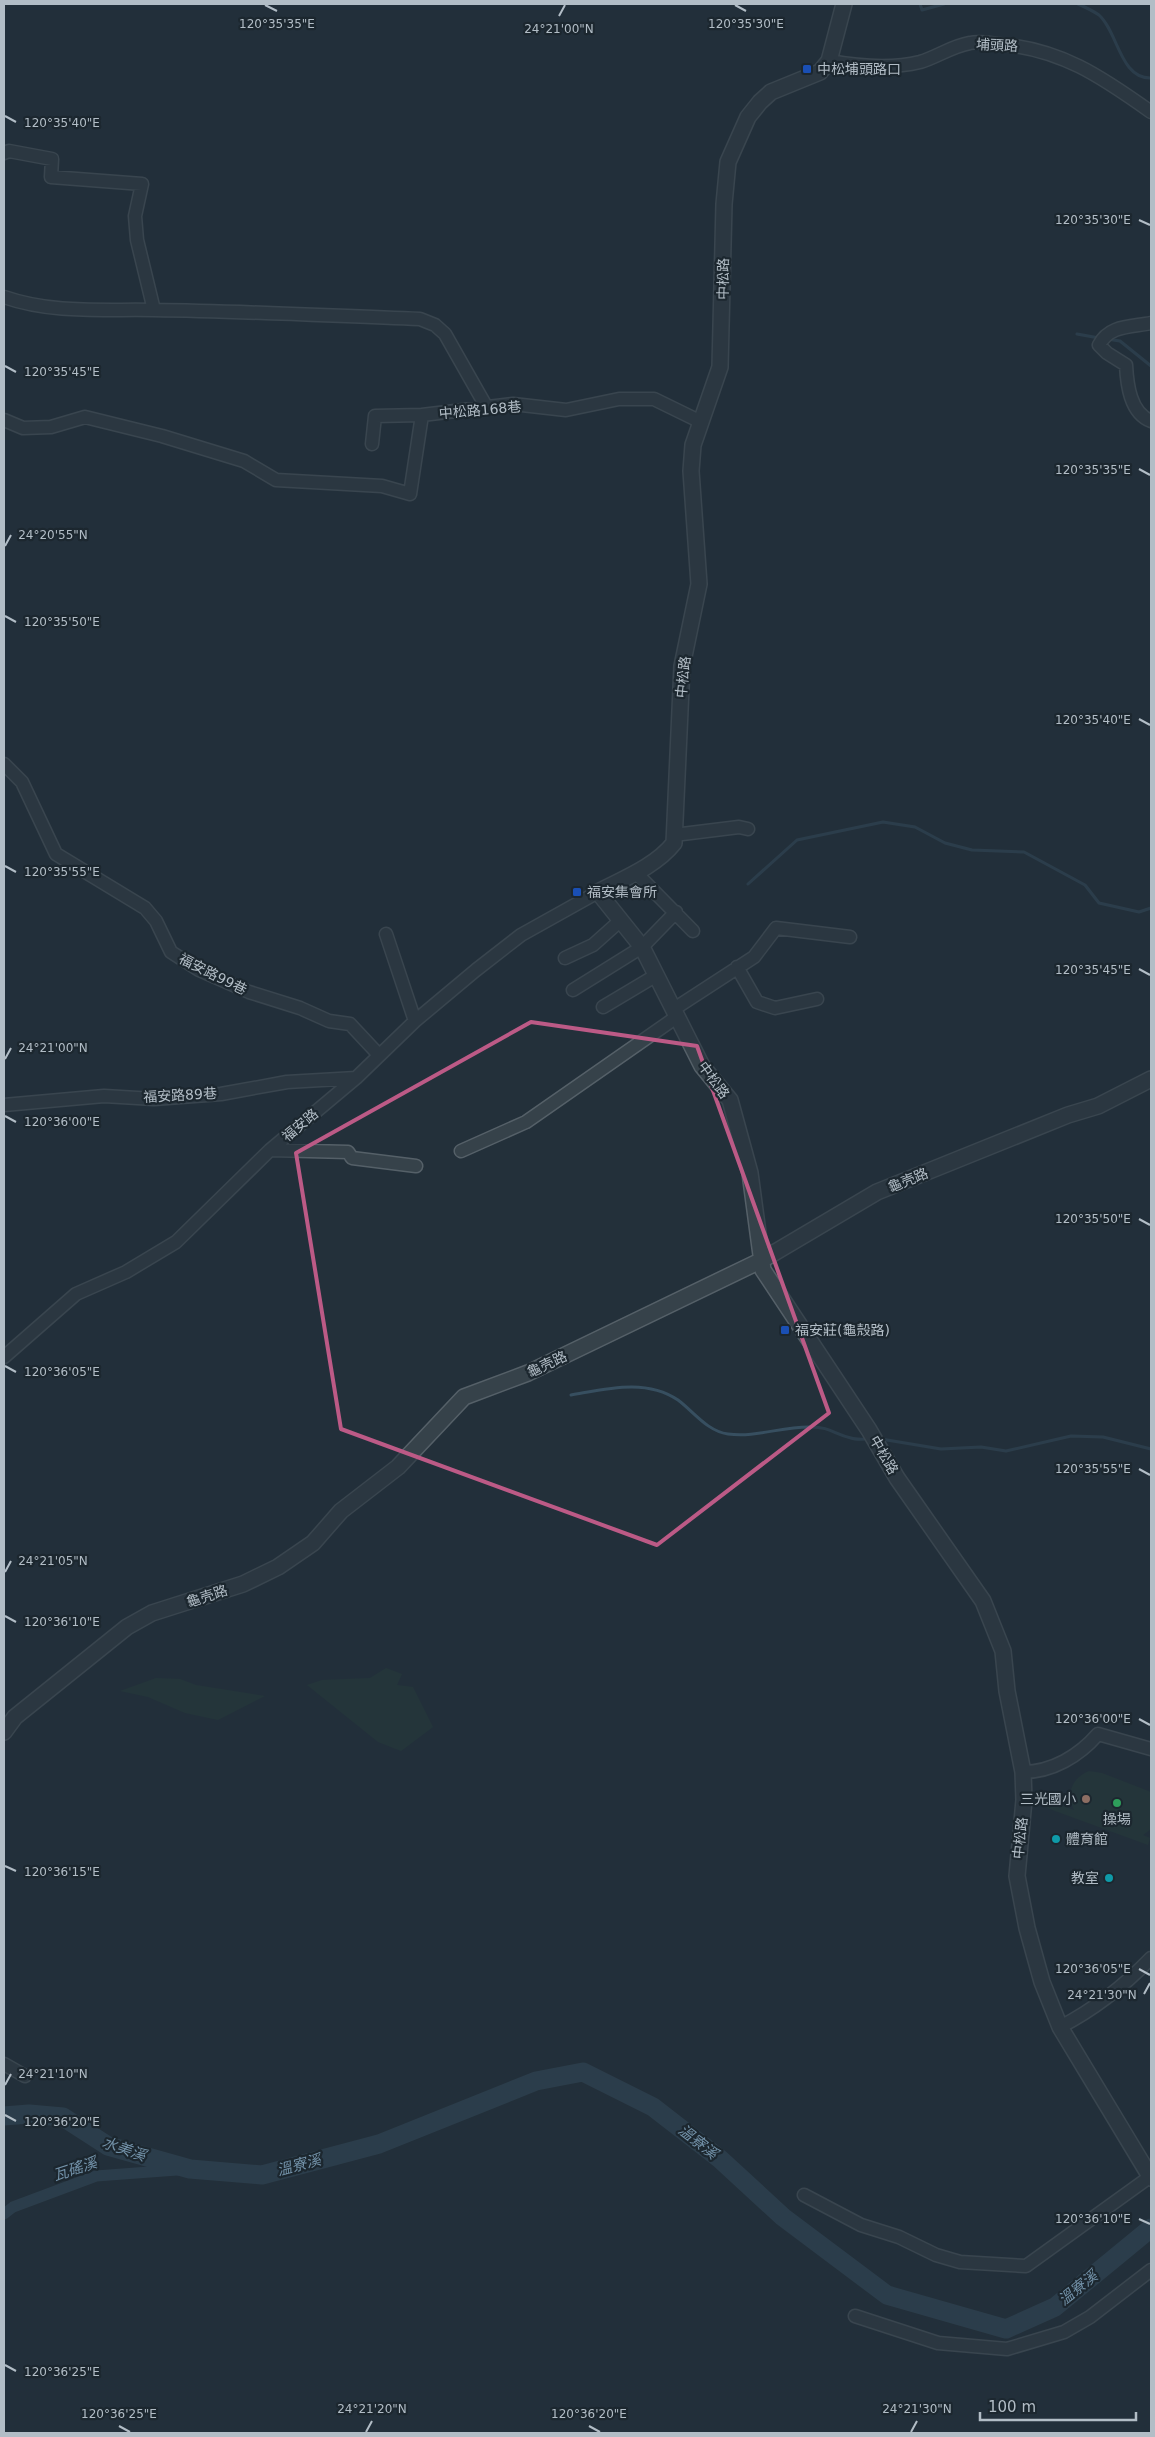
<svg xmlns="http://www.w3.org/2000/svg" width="1155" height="2437" viewBox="0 0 1155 2437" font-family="'DejaVu Sans','Noto Sans TC',sans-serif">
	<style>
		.green { fill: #263d3b }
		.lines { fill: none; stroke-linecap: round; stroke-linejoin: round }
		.stream { stroke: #374f60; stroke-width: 3 }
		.canal { stroke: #374f60; stroke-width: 11 }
		.river { stroke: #374f60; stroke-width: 19 }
		.minor-casing { stroke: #556068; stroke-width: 15 }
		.tertiary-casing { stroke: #556068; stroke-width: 18 }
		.minor { stroke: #36424a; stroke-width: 12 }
		.tertiary { stroke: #36424a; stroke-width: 15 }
		.marked { fill: none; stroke: #bc5a86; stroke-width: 4; stroke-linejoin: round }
		.ticks { fill: none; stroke: #b2bdc6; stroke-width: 2 }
		.transit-dot { fill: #1a4fb4; stroke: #1c272f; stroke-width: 2 }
		.education-dot { fill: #8d6e63; stroke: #1c272f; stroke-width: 2 }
		.leisure-dot { fill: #2e9e5b; stroke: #1c272f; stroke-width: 2 }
		.culture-dot { fill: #0f9aa8; stroke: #1c272f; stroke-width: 2 }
		.labels { text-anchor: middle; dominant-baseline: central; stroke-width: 4.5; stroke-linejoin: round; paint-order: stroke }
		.street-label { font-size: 14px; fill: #b2bdc6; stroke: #1c272f }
		.poi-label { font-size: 14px; fill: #b2bdc6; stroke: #1c272f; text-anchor: start }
		.water-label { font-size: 15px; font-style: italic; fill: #7392a9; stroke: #1c272f }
		.ticks-label { font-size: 12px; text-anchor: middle; fill: #b2bdc6; stroke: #1c272f; stroke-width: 4.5; stroke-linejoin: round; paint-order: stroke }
	</style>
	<rect width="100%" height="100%" fill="#23303a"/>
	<path class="green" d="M386 1668 402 1674 397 1685 413 1687 433 1727 401 1751 378 1742 307 1685 322 1680 370 1678Z
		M156 1678 180 1679 196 1685 265 1696 218 1720 185 1713 148 1697 120 1691Z
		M1089 1771 1102 1773 1151 1792V1829L1143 1835 1150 1838 1148 1845 1047 1808 1050 1801 1074 1810C1066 1793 1072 1778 1089 1771Z"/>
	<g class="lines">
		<path class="stream" d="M920 4 922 10 944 4
			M1078 4C1085 7 1093 11 1099 15 1118 32 1120 79 1151 78
			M1077 334 1099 338
			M1107 339 1120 341 1151 366
			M748 884 797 840 883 822 915 827 945 843 972 850 1024 852 1085 885 1099 903 1139 912 1151 908
			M571 1395C606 1389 646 1378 678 1400 694 1412 707 1431 728 1434 756 1438 783 1426 811 1427 830 1427 834 1434 851 1438 856 1440 864 1439 870 1439
			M881 1439 941 1449 981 1447 1006 1451 1071 1436 1103 1437 1151 1449"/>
		<path class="canal" d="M4 2214 13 2207 96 2176 190 2169"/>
		<path class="river" d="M4 2116 29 2114 63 2117 108 2146 190 2169 262 2175 379 2144 536 2081 583 2072 653 2107 720 2159 783 2217 887 2295 1006 2329 1055 2307 1151 2228"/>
		<g class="minor-casing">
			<path id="minor" d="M829 61C857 66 892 69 920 62 937 57 952 46 970 43 979 41 989 43 997 44 1060 48 1102 77 1151 112
				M4 153 9 151 52 159 51 177 142 184 135 216 137 240 154 310
				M4 297C53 314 103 309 154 310 243 311 332 316 420 319L435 325 445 334 487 408
				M1151 323C1131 327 1109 325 1099 345L1107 353 1126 365C1127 384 1130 413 1151 421
				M4 420 23 428 51 427 85 417 162 436 244 461 276 480 382 486 410 494 422 415 513 404 566 410 619 399H654L699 421
				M372 444 375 416 422 415
				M4 764 22 782 56 854 145 908 156 921 171 952 199 970 249 992 300 1008 329 1021 350 1024 379 1055
				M674 835 739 827 748 829
				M635 872 693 931
				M386 934 415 1021
				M565 958 593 945 621 920
				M737 967 757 1002 775 1008 817 999
				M573 990 642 947 676 912
				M603 1007 655 976
				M674 1009 754 957 776 928 850 937
				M4 1105 104 1096 154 1099 221 1094 287 1082 356 1078
				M270 1150 348 1152 352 1158 416 1166
				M461 1151 526 1122 678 1016
				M4 1357 76 1294 126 1272 176 1242 270 1150 356 1078 415 1021 476 970 521 935 598 892
				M1023 1772C1052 1772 1079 1756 1098 1734L1151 1749
				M1060 2027C1095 2009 1123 1987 1151 1958
				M4 2064 25 2076
				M804 2195 861 2225 899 2237 936 2255 960 2262 1026 2266 1151 2176
				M855 2316 938 2343 1007 2349 1064 2332 1090 2317 1151 2270"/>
		</g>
		<g class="tertiary-casing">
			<path id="tertiary" d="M844 4 829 61 820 72 771 92 760 102 748 117 728 162 724 204 720 367 693 445 691 471 699 584 682 666 674 843C656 866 623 879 598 892L642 947 702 1066 730 1100 750 1173 763 1270 869 1430 897 1478 983 1601 1003 1651 1007 1691 1023 1772 1024 1800 1017 1876 1027 1928 1042 1982 1060 2027 1151 2178
				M4 1732 15 1717 127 1627 152 1613 243 1584 278 1567 313 1543 341 1511 398 1467 464 1397 528 1373 762 1260 877 1192 1068 1115 1098 1106 1151 1079"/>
		</g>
		<use href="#minor" class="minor"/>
		<use href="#tertiary" class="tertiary"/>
	</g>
	<path d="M0 0H1155V2437H0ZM531 1022 697 1046 829 1413 657 1545 341 1429 296 1153Z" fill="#23303a" fill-opacity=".55" fill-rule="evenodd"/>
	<path class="marked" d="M531 1022 697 1046 829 1413 657 1545 341 1429 296 1153Z"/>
	<path class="ticks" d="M265 5 277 11M735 5 746 11M559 16 565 5M5 116 16 122M1139 220 1150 225M5 366 16 372M1139 469 1150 475M5 546 11 535M5 616 16 622M1139 719 1150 725M5 866 16 872M1139 969 1150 975M5 1059 11 1048M5 1116 16 1122M1139 1219 1150 1225M5 1366 16 1372M1139 1469 1150 1475M5 1572 11 1561M5 1616 16 1622M1139 1719 1150 1725M5 1866 16 1871M1139 1969 1150 1975M1144 1994 1150 1983M5 2085 11 2074M5 2115 16 2121M1139 2219 1150 2224M5 2365 16 2371M119 2426 130 2432M589 2426 600 2432M366 2432 372 2421M911 2432 917 2421"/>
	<g class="transit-dot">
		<rect x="802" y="64" width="10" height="10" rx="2.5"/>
		<rect x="572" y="887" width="10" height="10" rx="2.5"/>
		<rect x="780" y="1325" width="10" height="10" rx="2.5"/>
	</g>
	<circle class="education-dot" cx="1086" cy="1799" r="5"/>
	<circle class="leisure-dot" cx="1117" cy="1803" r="5"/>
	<g class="culture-dot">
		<circle cx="1056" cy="1839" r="5"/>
		<circle cx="1109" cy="1878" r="5"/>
	</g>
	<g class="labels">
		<g class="street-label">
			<text transform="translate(997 45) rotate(3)">埔頭路</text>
			<text transform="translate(723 279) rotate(-89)">中松路</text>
			<text transform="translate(480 410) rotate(-5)">中松路168巷</text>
			<text transform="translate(683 677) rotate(-84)">中松路</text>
			<text transform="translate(213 974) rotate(27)">福安路99巷</text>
			<text transform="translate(714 1080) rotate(54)">中松路</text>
			<text transform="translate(180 1095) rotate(-3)">福安路89巷</text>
			<text transform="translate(300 1125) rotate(-40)">福安路</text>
			<text transform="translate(908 1180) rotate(-22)">龜壳路</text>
			<text transform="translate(547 1364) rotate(-25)">龜壳路</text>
			<text transform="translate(884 1455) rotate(60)">中松路</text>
			<text transform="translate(207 1596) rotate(-18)">龜壳路</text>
			<text transform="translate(1020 1838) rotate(-84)">中松路</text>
		</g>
		<g class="poi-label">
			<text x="817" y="69">中松埔頭路口</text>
			<text x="587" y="892">福安集會所</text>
			<text x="795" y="1330">福安莊(龜殼路)</text>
			<text x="1076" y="1799" text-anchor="end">三光國小</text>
			<text x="1117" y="1819" text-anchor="middle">操場</text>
			<text x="1066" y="1839">體育館</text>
			<text x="1099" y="1878" text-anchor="end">教室</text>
		</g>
		<g class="water-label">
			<text transform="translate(698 2142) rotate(38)">溫寮溪</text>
			<text transform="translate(124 2149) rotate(19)">水美溪</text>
			<text transform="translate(299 2165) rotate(-15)">溫寮溪</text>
			<text transform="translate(75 2169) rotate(-18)">瓦磘溪</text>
			<text transform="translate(1078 2288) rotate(-39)">溫寮溪</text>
		</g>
	</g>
	<g class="ticks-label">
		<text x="277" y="28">120°35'35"E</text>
		<text x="746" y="28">120°35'30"E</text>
		<text x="559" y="33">24°21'00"N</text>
		<text x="62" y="127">120°35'40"E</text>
		<text x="1093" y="224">120°35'30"E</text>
		<text x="62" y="376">120°35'45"E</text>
		<text x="1093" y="474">120°35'35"E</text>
		<text x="53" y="539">24°20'55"N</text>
		<text x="62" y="626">120°35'50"E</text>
		<text x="1093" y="724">120°35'40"E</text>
		<text x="62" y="876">120°35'55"E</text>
		<text x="1093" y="974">120°35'45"E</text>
		<text x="53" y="1052">24°21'00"N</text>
		<text x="62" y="1126">120°36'00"E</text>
		<text x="1093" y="1223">120°35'50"E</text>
		<text x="62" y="1376">120°36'05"E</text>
		<text x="1093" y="1473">120°35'55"E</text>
		<text x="53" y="1565">24°21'05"N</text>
		<text x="62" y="1626">120°36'10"E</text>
		<text x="1093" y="1723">120°36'00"E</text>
		<text x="62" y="1876">120°36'15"E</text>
		<text x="1093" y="1973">120°36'05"E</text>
		<text x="1102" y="1999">24°21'30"N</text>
		<text x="53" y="2078">24°21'10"N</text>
		<text x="62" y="2126">120°36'20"E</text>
		<text x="1093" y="2223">120°36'10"E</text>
		<text x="62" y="2376">120°36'25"E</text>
		<text x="372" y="2413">24°21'20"N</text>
		<text x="917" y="2413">24°21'30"N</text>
		<text x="119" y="2418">120°36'25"E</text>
		<text x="589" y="2418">120°36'20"E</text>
	</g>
	<rect width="1155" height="2437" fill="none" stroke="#b2bdc6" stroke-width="10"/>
	<path d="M980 2412v8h156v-8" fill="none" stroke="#b2bdc6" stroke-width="2.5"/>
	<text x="988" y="2412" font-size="15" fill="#b2bdc6" stroke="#1c272f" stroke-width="4" paint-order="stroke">100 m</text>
</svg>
